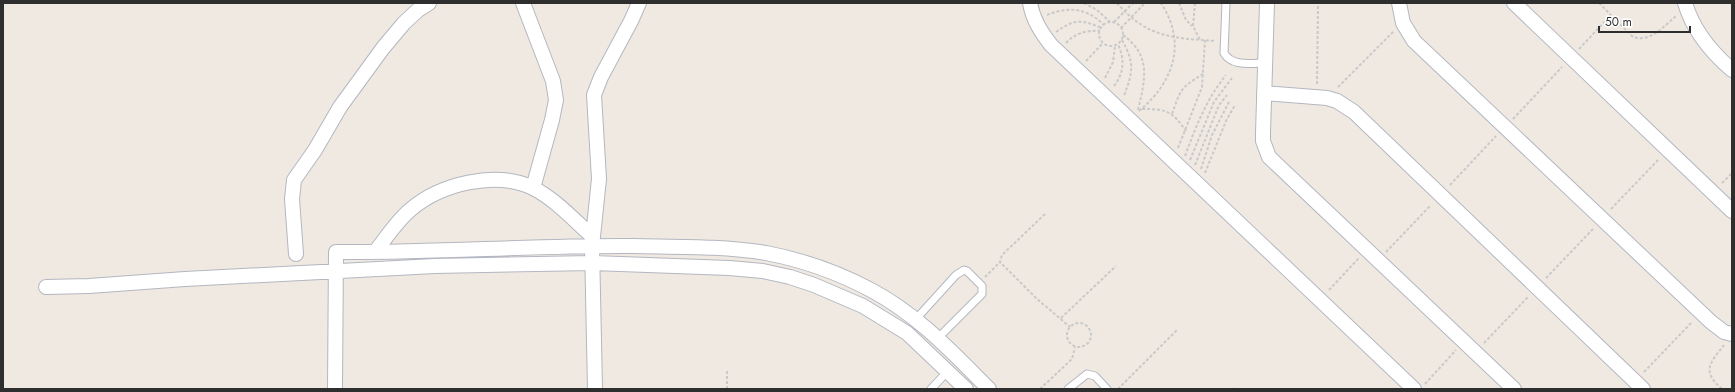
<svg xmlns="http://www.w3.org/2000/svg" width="1735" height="392" viewBox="0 0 1735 392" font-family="Jost,sans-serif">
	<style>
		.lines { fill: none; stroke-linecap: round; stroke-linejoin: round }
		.lane-casing { stroke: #b4b7c1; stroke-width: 9 }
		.street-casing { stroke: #b4b7c1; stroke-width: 16 }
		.path { stroke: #c9c9c9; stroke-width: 2; stroke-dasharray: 3 2; stroke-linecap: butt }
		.lane { stroke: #fff; stroke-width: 7 }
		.street { stroke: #fff; stroke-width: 14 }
	</style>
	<rect width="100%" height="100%" fill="#efe9e1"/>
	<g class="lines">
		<g class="lane-casing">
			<path id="lane" d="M1226 3 1224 53C1232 67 1251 63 1265 63
				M916 319 956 275 964 270 967 271 982 286V294L938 338
				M931 389 948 371
				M1068 389 1087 374 1095 376 1107 389"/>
		</g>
		<g class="street-casing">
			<path id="street" d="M523 3 553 81 556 100 552 120 533 188
				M1030 3C1033 20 1041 32 1051 45L1414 389
				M1267 3 1263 133V141L1269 157 1514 389
				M1399 3 1403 23 1414 41 1711 322 1724 332 1732 334
				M1514 3 1732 211
				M1685 3C1693 30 1711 52 1732 70
				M1264 93 1327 98 1337 101 1354 112 1643 389
				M375 252C386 238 396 222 410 210 440 184 495 170 533 188 555 199 574 220 592 236
				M296 254 292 199 294 180 315 150 340 107 383 48 404 23 418 10 429 3
				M46 287 89 286 185 279 435 266 593 263 729 268 763 271 790 277 814 285 863 306 907 333 966 389
				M335 389 336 252C435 253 534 245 633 246 677 247 723 246 766 253 803 260 839 273 871 290 918 315 952 352 989 389
				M595 389 592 246 599 179 594 95 601 77 631 21 639 3"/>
		</g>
		<path class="path" d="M1084 3 1097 10 1110 22
			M1117 3C1147 38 1173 38 1216 41
			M1179 3 1186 20 1192 26
			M1195 3 1193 26 1200 40
			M1599 3 1633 37C1650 43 1664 26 1676 16
			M1047 15C1069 6 1087 8 1104 25
			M1114 22 1133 3
			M1099 34a12 12 0 1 1 24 0a12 12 0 1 1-24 0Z
			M1121 28 1145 3
			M1056 32C1074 19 1082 19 1101 28
			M1123 35C1152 56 1145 80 1138 110
			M1122 40C1135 64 1133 71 1124 96
			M1066 43C1075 33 1087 30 1100 31
			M1579 49 1611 15
			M1086 61 1103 43
			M1105 78 1113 62 1115 46
			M1317 84 1318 3
			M1114 86C1124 73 1125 60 1118 44
			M1338 87 1394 31
			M1142 109C1167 109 1172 111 1186 131
			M1139 111C1174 82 1187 43 1161 3
			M1172 114C1181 89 1180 88 1203 74
			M1513 119 1562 67
			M1178 148 1202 87 1205 40
			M1185 156C1196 126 1206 100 1226 75
			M1190 160 1214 102 1232 78
			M1195 165 1219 105 1227 95
			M1201 169 1212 135 1230 100
			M1205 173 1226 121 1235 105
			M1722 183 1732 173
			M1450 185 1496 136
			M1611 209 1659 159
			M1045 214 1002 255 1000 262 1037 299 1070 327
			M1386 252 1431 205
			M985 277 1000 262
			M1546 278 1593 229
			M1329 290 1359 258
			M1061 318 1116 266
			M1067 335a12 12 0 1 1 24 0a12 12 0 1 1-24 0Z
			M1484 343 1528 297
			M1644 372 1692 322
			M1425 384 1456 350
			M727 389V369
			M1040 389 1072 359 1075 347
			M1118 389 1177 330
			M1234 389 1235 388
			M1722 389C1701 371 1710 363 1724 345"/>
		<use href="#lane" class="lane"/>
		<use href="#street" class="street"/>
	</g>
	<rect width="1735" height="392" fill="none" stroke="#2e2e2e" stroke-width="8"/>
	<path d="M1599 26v6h91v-6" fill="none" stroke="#2e2e2e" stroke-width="2"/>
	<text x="1605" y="26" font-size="12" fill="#2e2e2e" stroke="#ffffff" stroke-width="3" paint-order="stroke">50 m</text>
</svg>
